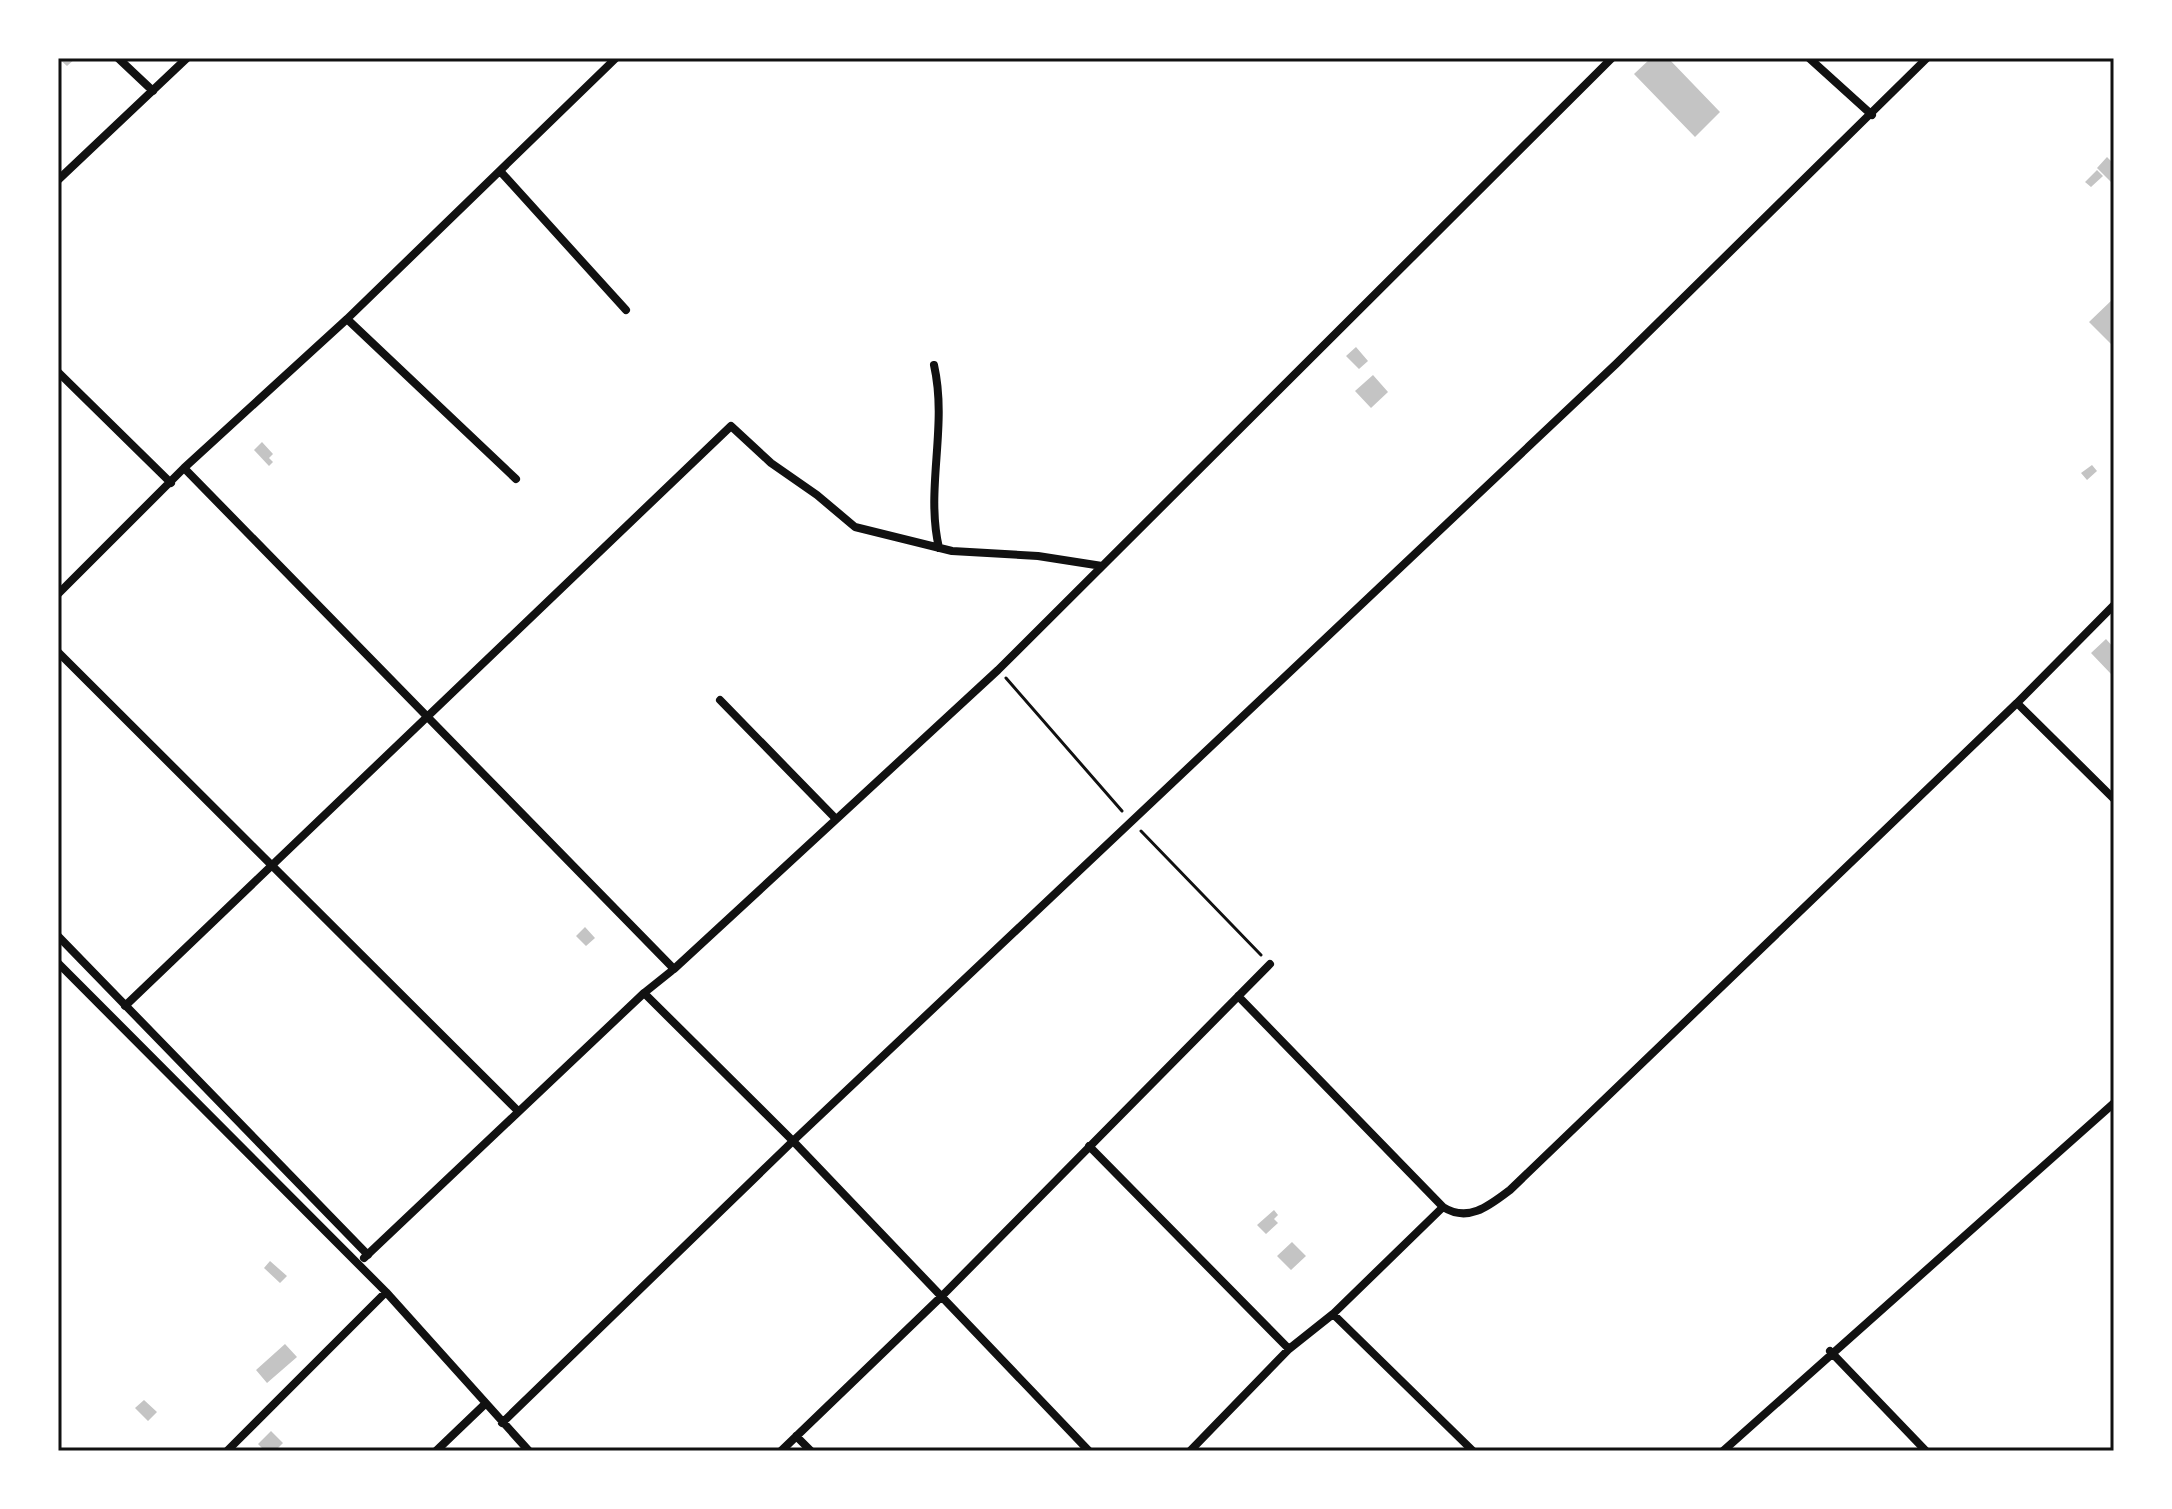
<svg xmlns="http://www.w3.org/2000/svg" width="2172" height="1509" viewBox="0 0 2172 1509" font-family="Literata,serif">
	<style>
		.building { fill: #c4c4c4 }
		.lines { fill: none; stroke-linecap: round; stroke-linejoin: round }
		.path { stroke: #111; stroke-width: 3 }
		.minor { stroke: #111; stroke-width: 8 }
		.neatline { fill: none; stroke: #111; stroke-width: 3 }
	</style>
	<rect width="100%" height="100%" fill="#fff"/>
	<path class="building" d="M58 58H76L67 66Z
		M1651 58H1668L1720 112 1695 137 1634 74Z
		M2107 157 2114 164V185L2097 168Z
		M2097 170 2103 176 2091 187 2085 182Z
		M2114 298V347L2089 322Z
		M1356 347 1368 361 1359 369 1346 356Z
		M1373 375 1388 392 1371 408 1355 391Z
		M262 442 273 454 269 458 273 462 269 466 254 450Z
		M2092 465 2097 471 2087 480 2081 473Z
		M2106 639 2114 648 2111 674 2091 653Z
		M585 927 595 938 586 946 576 936Z
		M1274 1210 1278 1215 1274 1219 1278 1223 1266 1234 1257 1225Z
		M1292 1242 1306 1256 1291 1270 1277 1256Z
		M270 1261 287 1276 280 1283 264 1268Z
		M285 1344 297 1357 267 1383 256 1370Z
		M144 1400 157 1412 148 1421 135 1408Z
		M271 1431 283 1443 275 1451H265L258 1444Z"/>
	<g class="lines">
		<path class="path" d="M1006 678 1122 811
			M1141 831 1261 955"/>
		<path class="minor" d="M118 58 153 91
			M1809 58 1872 115
			M500 171 626 310
			M58 180 187 58
			M347 319 516 479
			M934 365C948 427 925 488 939 548
			M58 372 171 483
			M184 468 674 969 644 993 793 1141 1089 1451
			M58 594 184 468 347 319 616 58
			M58 652 518 1111
			M720 700 836 819
			M2017 703 2114 799
			M58 936 368 1255
			M58 963 386 1292 529 1451
			M674 969 998 670 1612 58
			M125 1006 731 426 771 463 817 495 855 527 952 551 1038 556 1102 566
			M1089 1146 1289 1349
			M1443 1207C1468 1223 1489 1206 1510 1190L2017 703 2114 605
			M364 1258 644 993
			M1333 1314 1473 1451
			M1830 1351 1926 1451
			M502 1423 793 1141 1616 364 1927 58
			M796 1436 811 1451
			M227 1451 386 1292
			M436 1451 484 1405
			M781 1451 943 1295 1270 964
			M1190 1451 1289 1349 1333 1314 1443 1207 1238 996
			M1723 1451 2114 1103"/>
	</g>
	<rect width="2172" height="1509" fill="none" stroke="#ffffff" stroke-width="120"/>
	<rect x="60" y="60" width="2052" height="1389" class="neatline"/>
</svg>
